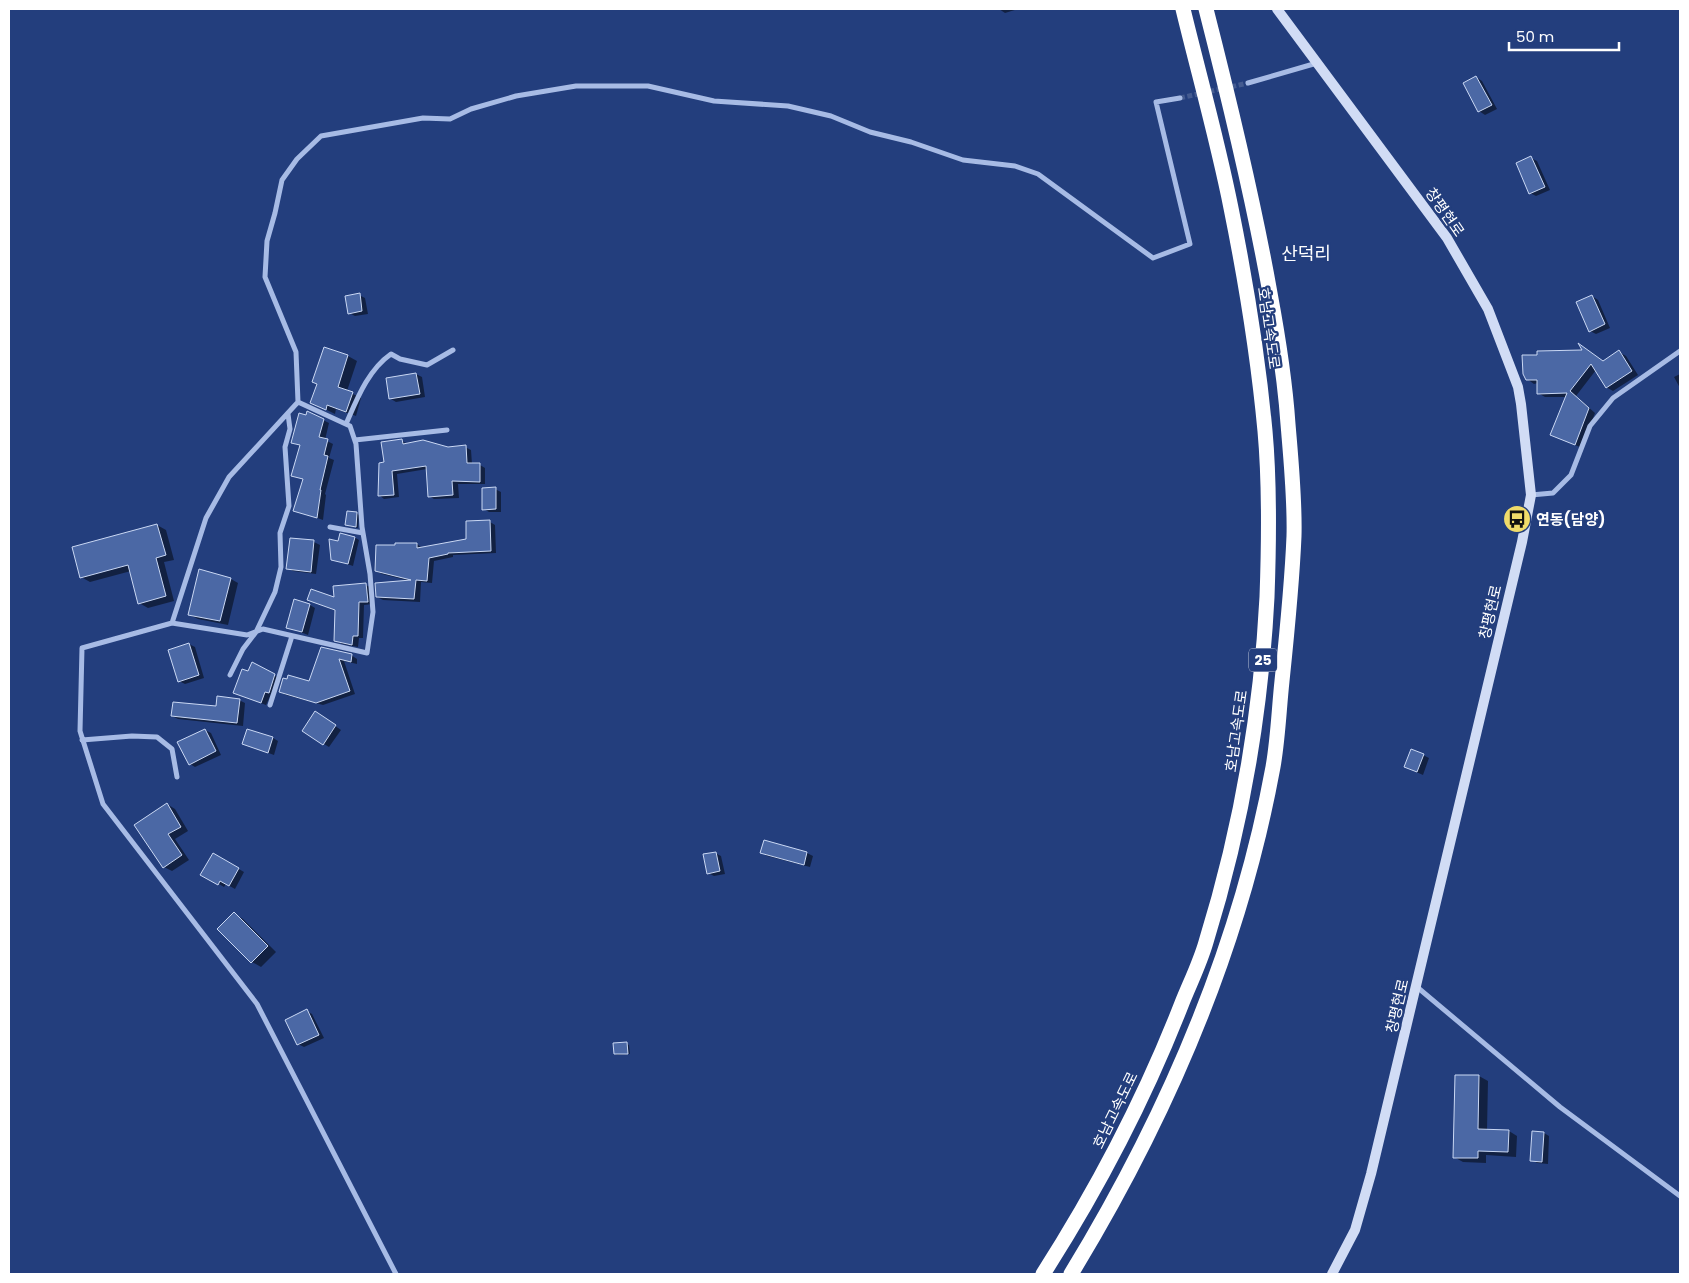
<svg xmlns="http://www.w3.org/2000/svg" width="1689" height="1283" viewBox="0 0 1689 1283" font-family="Poppins,'Noto Sans KR',sans-serif">
	<style>
		.shadow { fill: #0007 }
		.building { fill: #4b68a5; stroke: #cad8f4 }
		.lines { fill: none; stroke-linecap: round; stroke-linejoin: round }
		.minor-tunnel { stroke: #445b90; stroke-width: 5; stroke-dasharray: 5 2.5; stroke-linecap: butt }
		.minor { stroke: #a7bbe5; stroke-width: 5 }
		.secondary { stroke: #d1dcf5; stroke-width: 10 }
		.motorway { stroke: #fff; stroke-width: 15 }
		.labels { text-anchor: middle; dominant-baseline: central; stroke-width: 4.5; stroke-linejoin: round; paint-order: stroke }
		.shield { fill: #233e7d; stroke: #bdc5d8; stroke-width: 1 }
		.shield-label { font-size: 14px; font-weight: bold; fill: #fff }
		.street-label { font-size: 15px; fill: #fff; stroke: #233e7d }
		.poi-label { font-size: 15px; font-weight: bold; fill: #fff; stroke: #233e7d; text-anchor: start }
		.quarter-label { font-size: 18px; fill: #fff; stroke: #233e7d }
	</style>
	<rect width="100%" height="100%" fill="#233e7d"/>
	<path class="shadow" d="M999 9H1018L1005 13Z
		M1476 77 1482 81 1497 109 1485 115 1479 111 1465 83Z
		M1531 158 1537 161 1550 190 1536 196 1530 193Z
		M359 295 365 298 368 314 355 316 349 313Z
		M1592 296 1598 300 1610 328 1596 334 1590 331Z
		M324 348 348 356 357 361 347 391 361 398 356 416 336 409 335 414 321 407 318 385 313 382Z
		M1619 352 1626 356 1638 375 1613 391 1606 387 1596 370 1576 396 1595 413 1582 448 1559 438 1567 397H1545L1538 393V383L1534 384 1527 379 1524 373 1604 362Z
		M416 374 422 377 425 397 396 402 391 399Z
		M1680 374V388L1674 377Z
		M323 420 329 423 325 440 333 444 329 458 334 460 325 494 326 495 323 520 295 510 309 480 297 477V478L293 476 301 446 293 442Z
		M402 441 408 444 448 448 465 447 471 450 472 464 480 465 485 468V484H458L459 498 434 499 429 496 427 469 397 474 399 497 384 499 379 495 386 463Z
		M495 489 501 492V512H489L484 509Z
		M356 513 359 515 358 528 346 525Z
		M490 522 495 525 496 553 453 555V557L434 561 432 583 421 582 420 602 383 600 377 597 410 581 382 574 376 571 417 544 422 548 467 540Z
		M157 525 166 530 174 560 164 562 174 601 148 608 139 603 131 571 90 582 81 577Z
		M354 537 359 540 353 566 332 559 339 542Z
		M291 539 314 542 320 545 316 574 293 571 288 568Z
		M231 579 238 583 228 625 198 619 190 615Z
		M366 585 372 588 373 604 364 605 363 638H359L358 647 342 644 336 640V611L314 602 335 599Z
		M310 605 315 608 308 635 288 627Z
		M189 644 195 647 204 678 185 684 179 681Z
		M322 648 351 655 357 659V664L344 661 355 694 323 705 286 695 280 692 310 682Z
		M268 673 280 678 275 695 271 694 266 705 240 695Z
		M239 700 245 703 243 726 178 719 172 716 218 708Z
		M321 716 341 730 329 747 324 744Z
		M205 730 211 733 221 755 195 767 190 764Z
		M273 738 278 741 274 755 244 744Z
		M1423 755 1429 758 1423 775 1405 767Z
		M167 804 175 809 188 831 175 839 189 860 172 871 164 867Z
		M764 841 807 853 813 856 810 867 767 856 761 852Z
		M715 853 721 856 725 874 714 876 708 873Z
		M213 854 244 872 235 889 226 884 224 887 202 874Z
		M234 914 243 919 276 952 261 967 252 962Z
		M307 1011 312 1014 324 1038 304 1047 298 1044Z
		M627 1044 629 1045 630 1054 617 1055 615 1054Z
		M1456 1076H1479L1488 1081 1487 1130 1509 1131 1517 1136 1516 1157 1486 1155V1163L1463 1162 1454 1157Z
		M1544 1133 1549 1136 1548 1164 1537 1163 1532 1160Z"/>
	<path class="building" d="M1476 76 1492 105 1478 112 1463 83Z
		M1531 156 1545 187 1529 194 1516 163Z
		M360 293 362 311 348 314 345 296Z
		M1592 295 1605 324 1589 332 1576 302Z
		M1578 343 1603 361 1619 350 1632 371 1606 388 1591 364 1570 391 1589 408 1575 445 1550 435 1567 393 1537 394V380H1526L1523 374 1522 355H1537V351L1582 350Z
		M324 347 348 355 338 387 353 392 346 412 327 405 326 410 310 403 317 384 312 382Z
		M416 373 420 394 389 399 386 378Z
		M307 411 324 419 319 437 328 439 324 455 328 456 320 490H321L317 518 293 511 303 479 291 476 300 445 291 443 299 413 306 415Z
		M402 439 403 444 423 440 448 447 466 445 467 463H480V482L452 481 453 495 428 497 426 466 392 471 394 495 378 496 379 463 384 462 381 442Z
		M496 487V509L482 510V488Z
		M347 511 357 512 356 527 345 525Z
		M490 520 491 551 448 553V554L429 558 427 581 416 580 414 599 376 597 375 583 411 580 375 571 376 545H395V543H417V548L466 539V521Z
		M157 524 166 555 156 558 166 596 138 604 128 565 80 578 72 547Z
		M340 533 355 537 348 564 331 560 329 539 338 541Z
		M290 538 314 540 311 572 286 569Z
		M199 569 231 578 220 621 188 615Z
		M366 583 368 602H359L358 636H353L352 645 334 641 335 610 307 600 311 589 334 597 333 586Z
		M294 599 310 604 302 632 286 628Z
		M189 643 199 675 178 682 168 650Z
		M321 647 352 654 351 662 339 659 350 691 316 703 279 692 283 678 287 679 288 675 309 681Z
		M252 662 275 674 269 693 265 692 261 703 233 693 242 669 248 671Z
		M217 696 240 699 237 723 171 716 173 702 216 706Z
		M315 711 336 725 323 745 302 731Z
		M205 729 216 751 189 765 177 742Z
		M247 729 273 737 268 753 242 744Z
		M1411 749 1424 754 1417 772 1404 767Z
		M167 803 181 827 168 834 182 855 163 868 134 825Z
		M764 840 807 852 804 865 760 853Z
		M716 852 720 871 707 874 703 854Z
		M213 853 239 868 229 886 220 881 218 885 200 875Z
		M234 912 268 946 251 963 217 929Z
		M307 1009 319 1035 297 1045 285 1020Z
		M627 1042 628 1054H614L613 1043Z
		M1455 1075H1479L1478 1129 1509 1130 1508 1152 1478 1151V1158H1453Z
		M1532 1131 1544 1132 1542 1162 1530 1161Z"/>
	<g class="lines">
		<path class="minor-tunnel" d="M1180 98 1248 83"/>
		<path class="minor" d="M1248 83 1317 63
			M346 424C357 399 368 370 391 354L400 359 427 365 453 350
			M355 440 447 430
			M1531 495 1553 493 1571 475 1590 426 1613 398 1680 351
			M330 527 363 533
			M172 623 247 635 263 629 367 653 373 612 370 574 362 527 356 444 350 426 298 402
			M230 675 243 649 256 632 275 592 281 567 280 533 289 506 285 447 290 429 288 414
			M270 705 292 636
			M82 740 132 736 157 737 172 749 177 777
			M1417 987 1560 1107 1680 1196
			M396 1274 257 1004 103 804 80 731 82 648 172 623 206 518 229 477 298 402 296 352 265 277 267 241 275 213 282 180 297 159 321 136 423 118 450 119 471 109 516 96 576 86H648L714 101 788 106 831 116 870 132 911 142 963 160 1015 166 1038 174 1153 258 1190 244 1156 102 1180 98"/>
		<path class="secondary" d="M1277 9 1447 238 1488 309 1518 387 1521 404 1531 495 1522 542 1371 1174 1355 1230 1332 1274"/>
		<path class="motorway" d="M1043 1274C1098 1188 1145 1098 1182 1003 1190 983 1200 963 1206 942 1241 829 1261 714 1267 597 1269 542 1270 486 1265 431 1258 356 1246 282 1231 208 1218 142 1199 75 1183 9
			M1071 1274C1166 1118 1240 947 1273 767 1278 739 1279 709 1282 681 1287 633 1292 585 1294 536 1295 500 1291 460 1288 424 1285 380 1278 336 1270 293 1253 197 1230 103 1206 9"/>
	</g>
	<defs>
		<g id="bus-disc" transform="scale(1.4375)"><circle r="9.5" fill="#f0db6a" stroke="#233e7d"/><path d="M-5-6H5V4H4V6H2V4H-2V6H-4V4H-5ZM-3.5-4V0h7V-4ZM-3.5 1.2v1.5H-2V1.2ZM2 1.2v1.5H3.5V1.2Z" fill="#111"/></g>
	</defs>
	<g fill-rule="evenodd">
		<use href="#bus-disc" x="1517" y="519"/>
	</g>
	<g class="labels">
		<rect class="shield" x="1249" y="648.5" width="28" height="23" rx="4"/>
		<g class="shield-label">
			<text x="1263" y="660">25</text>
		</g>
		<g class="street-label">
			<text transform="translate(1445 212) rotate(55)">창평현로</text>
			<text transform="translate(1269 328) rotate(82)">호남고속도로</text>
			<text transform="translate(1490 612) rotate(-77)">창평현로</text>
			<text transform="translate(1236 731) rotate(-82)">호남고속도로</text>
			<text transform="translate(1397 1006) rotate(-77)">창평현로</text>
			<text transform="translate(1115 1110) rotate(-64)">호남고속도로</text>
		</g>
		<g class="poi-label">
			<text x="1536" y="519">연동(담양)</text>
		</g>
		<g class="quarter-label">
			<text x="1306" y="253">산덕리</text>
		</g>
	</g>
	<rect width="1689" height="1283" fill="none" stroke="#ffffff" stroke-width="20"/>
	<path d="M1509 42v8h110v-8" fill="none" stroke="#ffffff" stroke-width="2.5"/>
	<text x="1516" y="42" font-size="15" fill="#ffffff" stroke="#233e7d" stroke-width="4" paint-order="stroke">50 m</text>
</svg>
